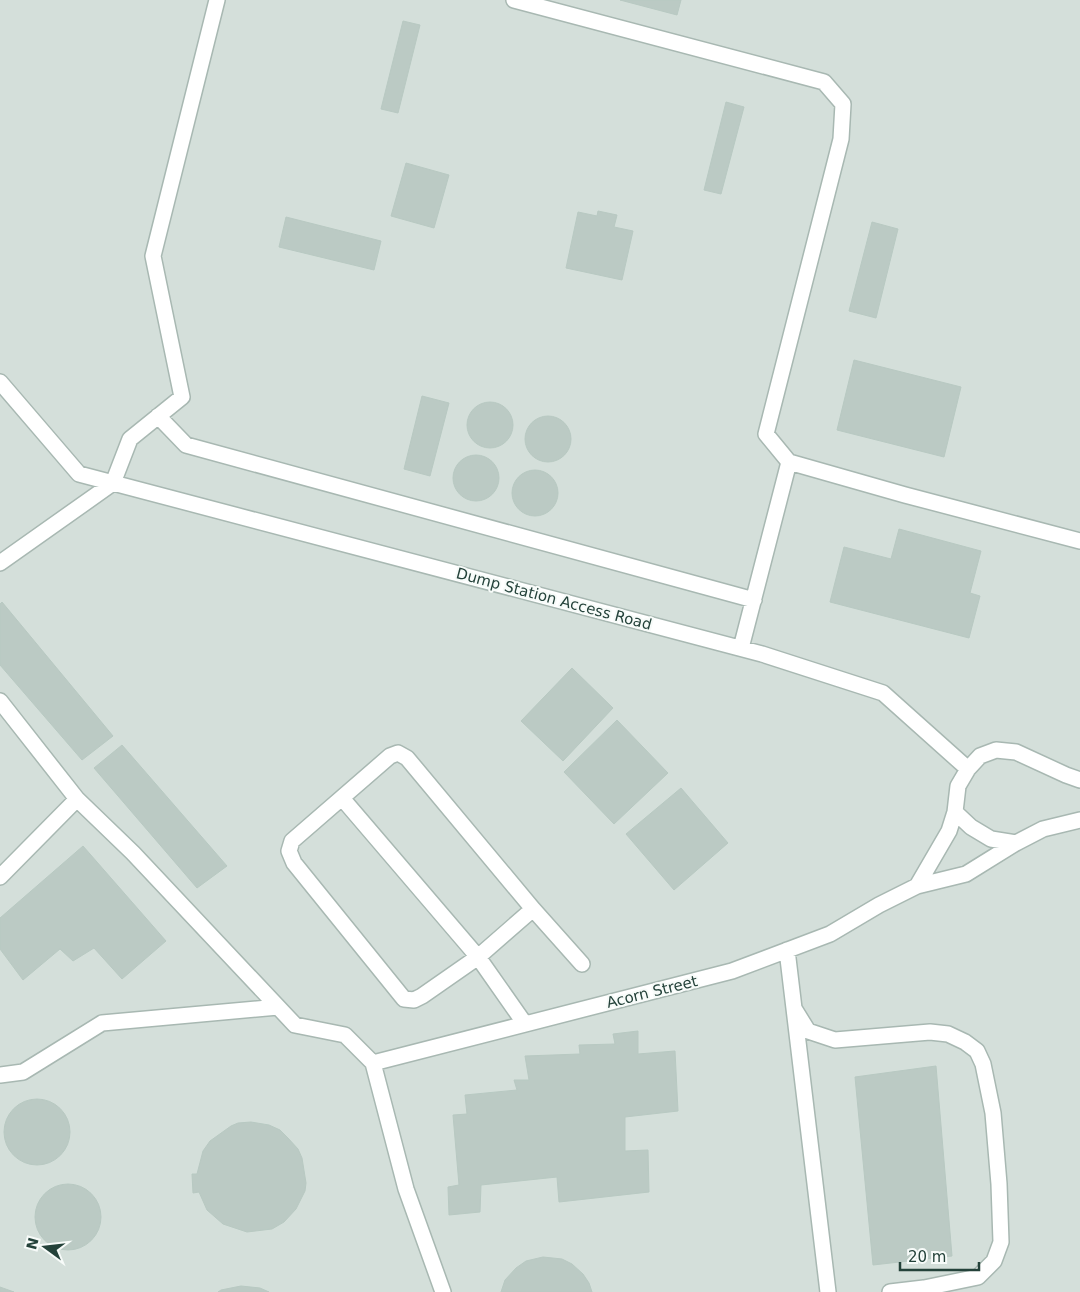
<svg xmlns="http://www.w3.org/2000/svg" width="1080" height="1292" viewBox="0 0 1080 1292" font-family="'DejaVu Sans',sans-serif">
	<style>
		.built { fill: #d4dfda }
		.building { fill: #bbcac4; stroke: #b8c9c2 }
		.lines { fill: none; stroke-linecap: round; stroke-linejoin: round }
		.minor-casing { stroke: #a8b8b2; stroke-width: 18 }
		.minor { stroke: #fff; stroke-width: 15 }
		.labels { text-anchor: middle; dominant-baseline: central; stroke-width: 4; stroke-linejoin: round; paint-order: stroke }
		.street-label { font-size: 15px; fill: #24423a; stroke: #f7fbf9 }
	</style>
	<rect width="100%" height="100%" fill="#e6efeb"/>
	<path class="built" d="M0 0H1080V1292H0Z"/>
	<path class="building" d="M620 0H681L677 15Z
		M403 21 420 25 398 113 381 109Z
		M726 102 744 107 721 194 704 190Z
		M406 163 449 175 434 228 391 216Z
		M598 211 617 215 614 227 633 231 622 280 566 268 578 212 597 216Z
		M286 217 381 241 374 270 279 247Z
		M872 222 898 229 876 318 849 311Z
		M854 360 961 387 944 457 837 430Z
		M422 396 449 403 430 476 404 469Z
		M467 425a23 23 0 1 1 46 0a23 23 0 1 1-46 0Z
		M525 439a23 23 0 1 1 46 0a23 23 0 1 1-46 0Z
		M453 478a23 23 0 1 1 46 0a23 23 0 1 1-46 0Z
		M512 493a23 23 0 1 1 46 0a23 23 0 1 1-46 0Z
		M899 529 981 551 970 593 980 596 969 638 830 602 844 547 891 559Z
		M2 602 113 736 82 760 0 665V604Z
		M572 668 613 708 563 761 521 721Z
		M617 720 668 773 614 824 564 772Z
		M122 745 227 866 197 888 94 768Z
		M681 788 728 843 674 890 626 834Z
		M83 846 166 941 122 979 94 948 73 961 60 949 23 980 0 949V918Z
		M638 1031V1054L675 1051 678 1111 625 1117V1151L648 1150 649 1192 559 1202 557 1177 481 1185 480 1212 449 1215 448 1187 459 1185 453 1115 467 1114 465 1095 517 1090 514 1080H529L525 1056 580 1054 579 1045 615 1044 613 1034Z
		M936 1066 952 1256 873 1265 855 1077Z
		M4 1132a33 33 0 1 1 66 0a33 33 0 1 1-66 0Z
		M251 1122 269 1125 280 1130 288 1138 298 1149 302 1158 306 1183 305 1191 296 1209 284 1222 272 1229 247 1232 223 1224 207 1210 199 1192 193 1193 192 1174H197L203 1151 210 1141 231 1126 238 1123Z
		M35 1217a33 33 0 1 1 66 0a33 33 0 1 1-66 0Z
		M543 1257 562 1259 572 1264 583 1274 589 1283 592 1292H501L505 1280 516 1268 526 1261Z
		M241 1286 260 1288 269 1292H218L221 1290Z
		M0 1287 14 1292H0Z"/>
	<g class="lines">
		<g class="minor-casing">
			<path id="minor" d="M514 0 824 82 843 104 841 139 766 434 789 462 905 495 1080 541
				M0 382 79 474 762 654 883 693 968 769
				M158 416 186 445 754 600
				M0 563 113 483 130 439 182 397 153 256 217 0
				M741 648 789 462
				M0 701 77 799
				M342 798 478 957 422 996 414 1000 404 999 294 863 289 851 292 841 390 756 398 753 407 758 533 909 478 957 525 1024
				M955 812 971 827 991 839 1016 843
				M0 877 77 799 133 853 295 1025 345 1035 373 1063 406 1189 443 1292
				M917 886 949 831 955 812 958 786 968 769 980 756 996 750 1016 752 1066 775 1080 780
				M533 909 582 964
				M787 950 828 1292
				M795 1010 808 1031 835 1040 930 1032 948 1034 965 1042 977 1051 983 1064 993 1113 999 1184 1001 1242 994 1261 978 1277 924 1288 890 1292
				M373 1063 732 971 830 934 879 905 917 886 966 874 1016 843 1043 829 1080 820
				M0 1075 23 1072 102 1023 278 1007"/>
		</g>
		<use href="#minor" class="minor"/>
	</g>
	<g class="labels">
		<g class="street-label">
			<text transform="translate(554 599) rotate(15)">Dump Station Access Road</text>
			<text transform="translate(652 992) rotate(-14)">Acorn Street</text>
		</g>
	</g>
	<g transform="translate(45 1247) rotate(285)" stroke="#f7fbf9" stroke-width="4" paint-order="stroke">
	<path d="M0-4L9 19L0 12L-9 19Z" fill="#24423a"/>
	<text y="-8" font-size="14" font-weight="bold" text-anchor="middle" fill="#24423a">N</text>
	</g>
	<path d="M900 1262v8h79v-8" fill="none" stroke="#24423a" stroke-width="2.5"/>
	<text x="908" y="1262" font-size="15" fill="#24423a" stroke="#f7fbf9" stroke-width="4" paint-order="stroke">20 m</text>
</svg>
